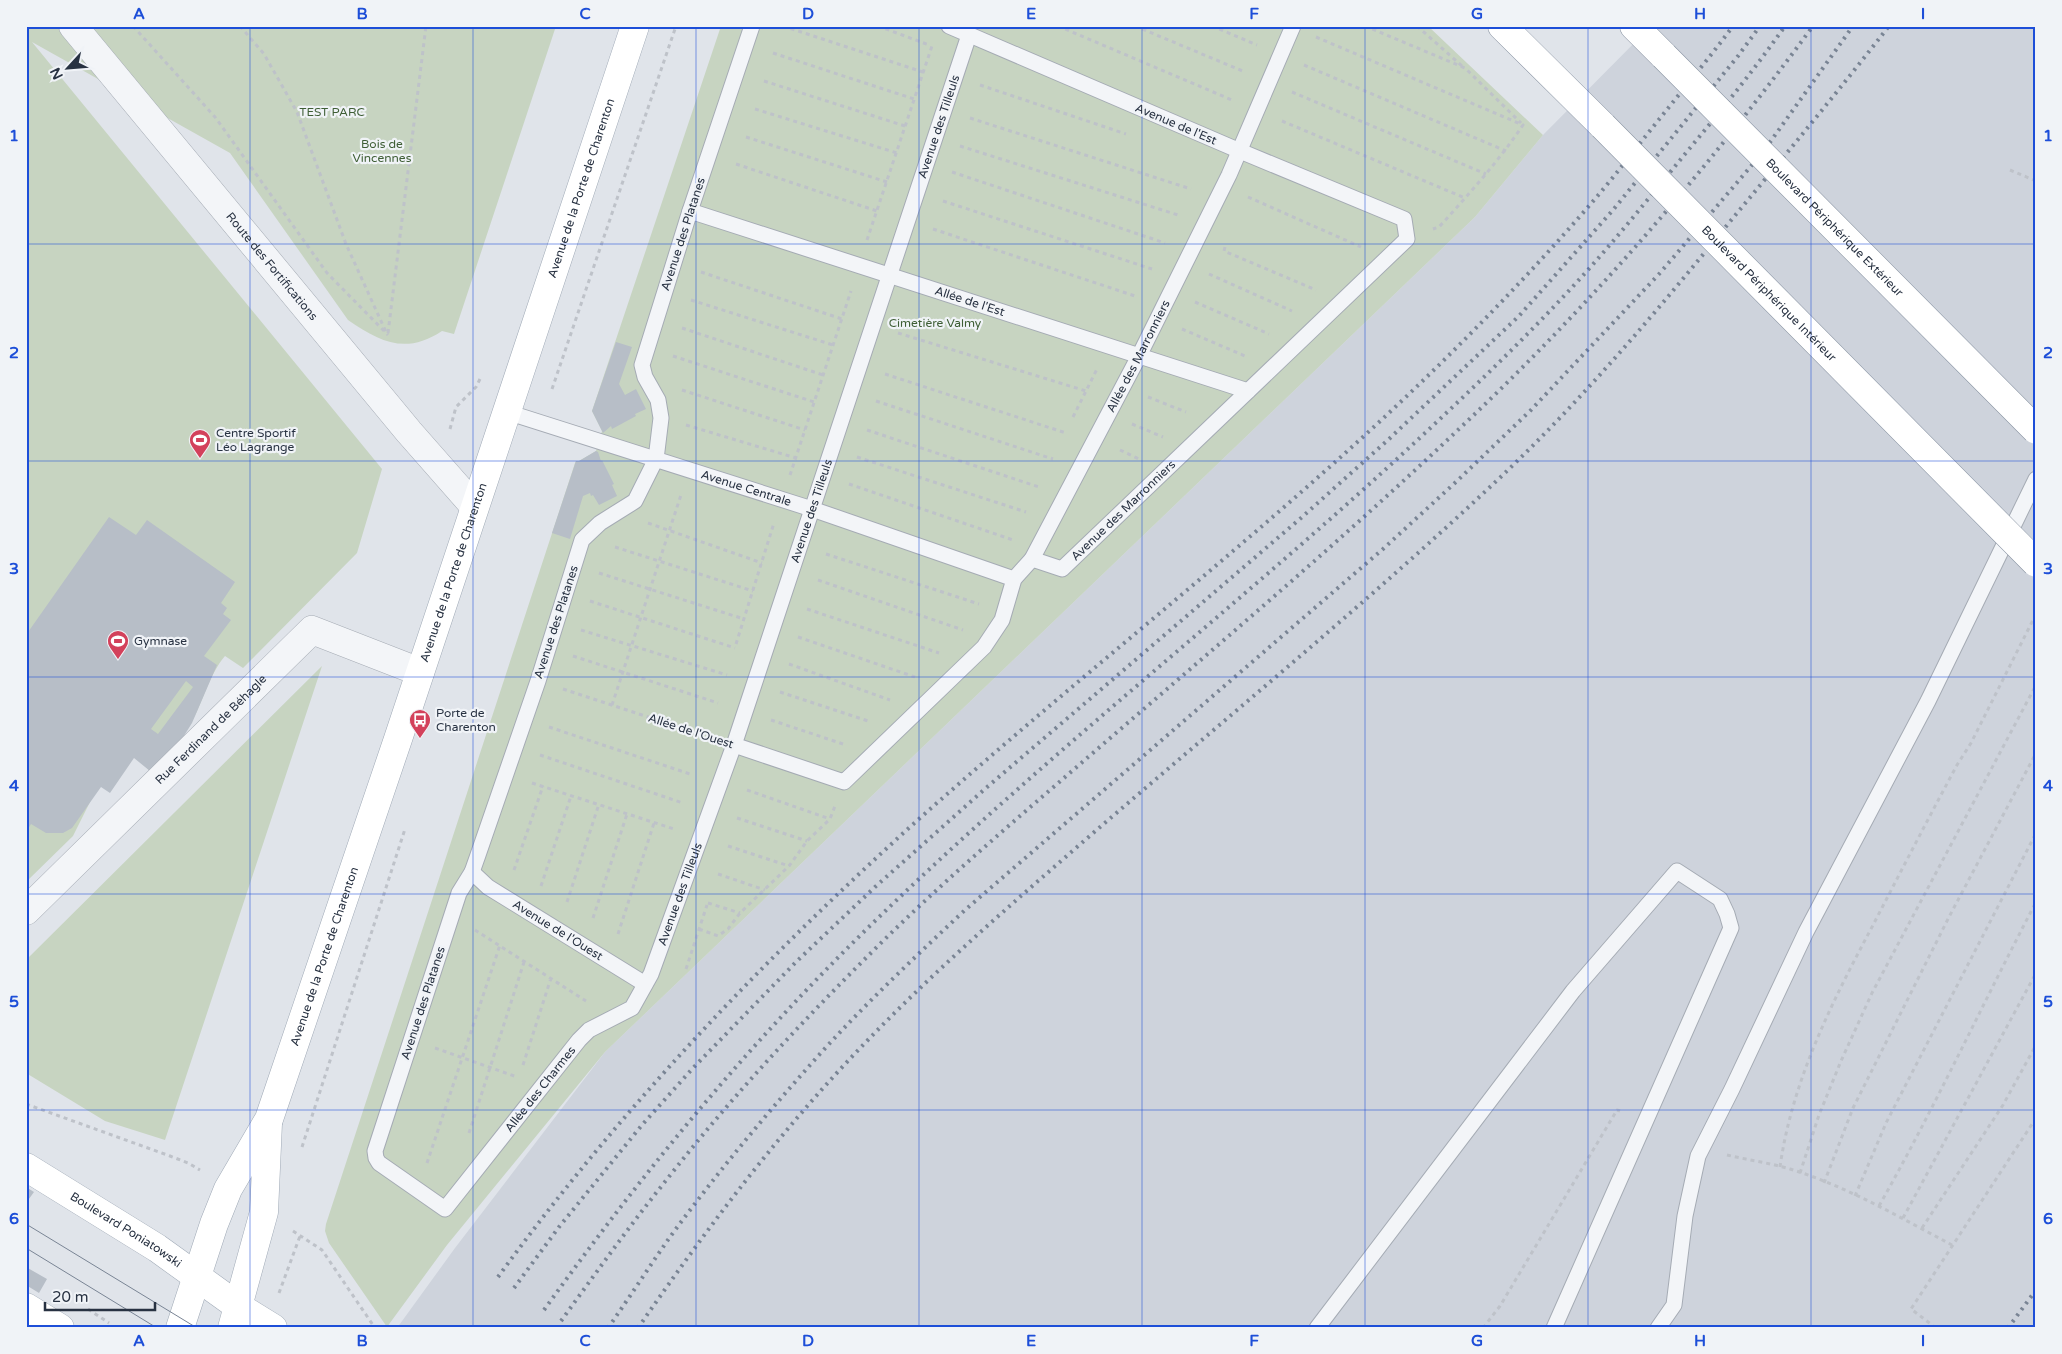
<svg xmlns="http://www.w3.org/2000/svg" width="2062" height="1354" viewBox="0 0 2062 1354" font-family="'Varela Round',sans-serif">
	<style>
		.built { fill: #ced3dc }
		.green { fill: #c7d4c1 }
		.building { fill: #b7bec7; fill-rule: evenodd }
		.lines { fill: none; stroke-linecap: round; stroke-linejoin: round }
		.lane-casing { stroke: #a5abb4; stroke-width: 17 }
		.street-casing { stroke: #a5abb4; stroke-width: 29 }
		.primary-casing { stroke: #9fa9b6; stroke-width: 29 }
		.highway-casing { stroke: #8792a1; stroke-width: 29 }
		.path { stroke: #bec2c9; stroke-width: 3; stroke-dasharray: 4 4; stroke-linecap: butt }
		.lane { stroke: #f3f5f8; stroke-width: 15 }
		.street { stroke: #f3f5f8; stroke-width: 28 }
		.primary { stroke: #fff; stroke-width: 28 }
		.highway { stroke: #fff; stroke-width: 28 }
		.tram { stroke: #798494; stroke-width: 1 }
		.rail { stroke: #798494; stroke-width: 4; stroke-dasharray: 2.5 5; stroke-linecap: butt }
		.highway-bridge-casing { stroke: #8792a1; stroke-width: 29; stroke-linecap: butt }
		.highway-bridge { stroke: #fff; stroke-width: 28 }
		.grid { fill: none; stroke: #1d4ed8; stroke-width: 1; stroke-opacity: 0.55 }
		.labels { text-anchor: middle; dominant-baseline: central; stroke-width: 4.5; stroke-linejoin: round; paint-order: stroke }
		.park-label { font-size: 12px; fill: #3e5e35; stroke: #f0f3f7 }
		.street-label { font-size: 12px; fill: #283242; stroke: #f0f3f7 }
		.poi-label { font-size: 12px; fill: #283242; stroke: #f0f3f7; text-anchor: start }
		.neatline { fill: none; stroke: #1d4ed8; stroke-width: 2 }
		.grid-label { font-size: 16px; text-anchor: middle; font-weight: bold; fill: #1d4ed8 }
	</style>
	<rect width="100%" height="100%" fill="#e0e4ea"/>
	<path class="built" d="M1651 26H2036V1328H397L455 1248 605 1052 1475 217 1543 135Z"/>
	<path class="green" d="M26 26H556L454 334 442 331C406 355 380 342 348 320L230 153 32 42 382 469 357 553 243 668 225 656C208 676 203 703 190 725 180 743 164 757 150 771L134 756 101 785 94 794 73 836 26 882Z
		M721 26H1428L1543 135 1475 217 605 1052 447 1245 387 1327 329 1243 325 1231 326 1224 575 463 576 461H579L596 451 602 431 592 411Z
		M322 666 165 1140 105 1121 26 1073V960Z"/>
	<path class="building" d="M616 342 632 347 619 384 625 395 636 389 646 409 635 414 636 416 612 429 611 426 603 433 592 411Z
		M596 451 598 452 601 461 602 460 614 484 612 485 617 496 599 505 593 495 591 496 590 493 583 496 570 539 552 533 576 461H579Z
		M109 517 136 535 147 520 235 582 221 603 227 608 223 614 231 620 204 656 217 665 192 723 182 739 150 771 134 758 110 793 101 787 72 828 63 833H46L31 824 26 832V635ZM186 681 193 687 158 734 151 729Z
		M26 1187 34 1192 26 1203Z
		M26 1267 47 1279 39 1293 26 1285Z"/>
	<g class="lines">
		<g class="lane-casing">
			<g id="lane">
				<path id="s1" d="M752 26 690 211 642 365 645 377 658 400 661 418 656 459 635 501 600 523 582 540 538 681 478 855 472 872 459 893 375 1151 376 1158 379 1163 445 1209 579 1040 589 1030 632 1008 651 974 734 745 969 35"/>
				<path id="s2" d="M690 211 1248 391"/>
				<path id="s3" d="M507 412 812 509 1014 579"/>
				<path id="s4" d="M1032 559 1139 356 1229 175 1293 26"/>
				<path id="s5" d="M734 745 844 782 984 647 1002 620 1014 579 1032 559 1062 569 1407 239 1404 219 1240 151 949 26"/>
				<path id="s6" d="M472 872 488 887 645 984"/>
				<path d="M1317 1328 1573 991 1677 871 1720 899 1727 914 1731 928 1554 1328"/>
				<path d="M1658 1328 1674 1305 1685 1216 1698 1156 1732 1089 1806 932 1928 701 2036 479"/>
			</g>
		</g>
		<g class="street-casing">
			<g id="street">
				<path id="s7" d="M73 26 409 432 474 506"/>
				<path id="s8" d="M26 911 312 630 420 672"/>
			</g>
		</g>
		<g class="primary-casing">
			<g id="primary">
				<path id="s9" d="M26 1167 157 1248 239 1307 273 1328"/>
				<path d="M26 1307 60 1328"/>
				<path id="s10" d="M180 1328 214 1224 228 1189 269 1119 398 739 635 26"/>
				<path d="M232 1328 264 1212 268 1123"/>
			</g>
		</g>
		<g class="highway-casing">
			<path id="highway" d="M1502 26 1603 126
				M1634 26 1664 56"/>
		</g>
		<path class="path" d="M133 26 215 117 327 273 388 335
			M240 26 264 54 297 112 346 244 386 332
			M783 26 923 72
			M878 26 929 45
			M1058 26 1232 100
			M1135 26 1245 72
			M1212 26 1257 45
			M1365 26 1465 68 1521 123
			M1417 26 1462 66
			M1316 37 1523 125C1498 162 1469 194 1439 227L1433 229
			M773 53 914 99
			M1304 65 1506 151
			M764 81 905 126
			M980 85 1126 134
			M1292 92 1486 174
			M755 109 897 153
			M970 118 1191 189
			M1282 121 1465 198
			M746 137 887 182
			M960 146 1178 215
			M736 164 877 211
			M2010 170 2036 181
			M952 172 1165 243
			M1248 197 1361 247
			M943 201 1152 269
			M933 229 1138 297
			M867 240 932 46
			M1225 247 1224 251 1316 290
			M701 272 842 319
			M1209 274 1292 311
			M691 300 833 345
			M1195 302 1269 334
			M682 328 823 375
			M1182 329 1245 356
			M388 333 426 26
			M898 333 1086 391
			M673 356 814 402
			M885 374 1066 433
			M552 389 676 26
			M682 390 805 430
			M1148 397 1186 412
			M876 401 1053 459
			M1073 417 1097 369
			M1132 424 1163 437
			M686 425 796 458
			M450 429 456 407 476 387 481 377
			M867 430 1039 487
			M1120 450 1139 459
			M857 457 1026 512
			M790 475 851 291
			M849 484 1013 540
			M648 523 762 563
			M615 547 753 591
			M826 554 979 604
			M599 573 744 619
			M818 580 963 630
			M590 601 735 648
			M807 609 939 653
			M581 630 727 675
			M798 637 915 677
			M736 644 774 523
			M573 656 718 703
			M789 664 890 700
			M563 689 709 737
			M780 692 868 721
			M612 705 681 495
			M771 720 843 744
			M549 727 693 775
			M540 755 683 803
			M532 783 674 829 673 831
			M747 790 830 819
			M737 818 807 841
			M728 846 789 866
			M514 870 543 786
			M718 874 765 890
			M541 886 571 796
			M567 902 599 804
			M708 903 740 913
			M593 918 627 814
			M699 929 718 936 728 929 740 913 789 866 807 841 830 819 835 806
			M475 930 586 1001
			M618 934 654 823
			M686 969 707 905
			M435 1048 517 1077
			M523 1065 551 978
			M26 1104 170 1156 188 1163 200 1170
			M469 1133 524 962
			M302 1147 405 829
			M1727 1155C1748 1160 1770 1163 1790 1169 1846 1186 1901 1218 1952 1245
			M427 1163 500 945
			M1780 1167C1792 1081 1832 1002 1872 927 1900 873 1928 819 1957 765L1971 743 2036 614
			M1800 1173 1819 1115 1841 1061 1872 993 2036 685
			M1824 1183 1853 1108 1949 917 2036 753
			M1855 1196 1886 1123 2036 833
			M1879 1206C1935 1107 1983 1003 2036 902
			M1903 1218 2036 973
			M1922 1228 2003 1105 2036 1045
			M293 1231 322 1250 375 1328
			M279 1293 300 1236
			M88 1309 109 1323
			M1483 1328 1500 1306 1617 1110 1620 1111
			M1936 1328 1911 1309 2036 1118"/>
		<use href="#lane" class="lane"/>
		<use href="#street" class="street"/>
		<use href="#primary" class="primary"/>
		<use href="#highway" class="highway"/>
		<path class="tram" d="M26 1224 197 1328
			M26 1248 157 1328"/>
		<path class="rail" d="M498 1277C618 1112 759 964 910 827 1055 697 1208 577 1353 446 1438 369 1520 286 1595 199 1618 172 1639 144 1661 117 1685 87 1710 57 1733 26
			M514 1288 559 1227 642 1125 693 1068 796 962 875 887 986 788 1301 518 1389 439 1519 316 1613 210 1738 56 1760 26
			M544 1310C646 1168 751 1041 876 920 1057 744 1258 591 1441 418 1491 371 1541 322 1587 271 1621 233 1653 193 1685 154 1720 112 1754 70 1785 26
			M561 1321C595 1274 628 1228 664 1183 731 1097 806 1017 883 941 946 879 1013 822 1079 765 1207 654 1337 545 1460 428 1590 306 1707 170 1813 26
			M608 1328C629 1298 649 1267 670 1237 716 1174 767 1113 819 1055 865 1004 915 957 965 910L1383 549 1457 481 1531 410 1660 273 1712 212 1763 152 1853 26
			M638 1328C707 1228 780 1131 865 1043 936 969 1014 902 1092 834 1225 719 1362 607 1490 487 1577 406 1653 316 1728 224 1782 159 1837 93 1889 26
			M2008 1328 2036 1290
			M2034 1328 2036 1325"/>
		<g class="highway-bridge-casing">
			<g id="highway-bridge">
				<path id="s11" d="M1664 56 2036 430"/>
				<path id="s12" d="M1603 126 2036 563"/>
			</g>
		</g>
		<use href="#highway-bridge" class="highway-bridge"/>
	</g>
	<path class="grid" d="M250 26V1328M473 26V1328M696 26V1328M919 26V1328M1142 26V1328M1365 26V1328M1588 26V1328M1811 26V1328M26 244H2036M26 461H2036M26 677H2036M26 894H2036M26 1110H2036"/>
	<defs>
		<g id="stadium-pin" transform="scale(1.125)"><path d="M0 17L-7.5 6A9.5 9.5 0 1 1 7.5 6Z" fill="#d3415b" stroke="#f0f3f7"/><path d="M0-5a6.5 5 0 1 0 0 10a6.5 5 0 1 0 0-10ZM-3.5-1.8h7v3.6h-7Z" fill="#fff"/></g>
		<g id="bus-pin" transform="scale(1.125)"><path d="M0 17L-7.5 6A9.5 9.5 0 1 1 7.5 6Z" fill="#d3415b" stroke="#f0f3f7"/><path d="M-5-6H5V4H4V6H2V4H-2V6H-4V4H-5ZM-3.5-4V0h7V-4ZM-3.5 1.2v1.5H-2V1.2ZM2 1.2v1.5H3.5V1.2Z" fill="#fff"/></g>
	</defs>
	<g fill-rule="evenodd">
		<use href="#stadium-pin" x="200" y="440"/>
		<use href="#stadium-pin" x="118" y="641"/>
		<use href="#bus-pin" x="420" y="720"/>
	</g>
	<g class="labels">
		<g class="park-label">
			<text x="332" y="112">TEST PARC</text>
			<text x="382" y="144">Bois de<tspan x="382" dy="14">Vincennes</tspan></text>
			<text x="935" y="323">Cimetière Valmy</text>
		</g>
		<g class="street-label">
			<text transform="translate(1176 124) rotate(23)">Avenue de l'Est</text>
			<text stroke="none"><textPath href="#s1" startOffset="2519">Avenue des Tilleuls</textPath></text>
			<text stroke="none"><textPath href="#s10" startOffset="1210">Avenue de la Porte de Charenton</textPath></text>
			<text stroke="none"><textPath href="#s11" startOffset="242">Boulevard Périphérique Extérieur</textPath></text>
			<text transform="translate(683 234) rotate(-72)">Avenue des Platanes</text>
			<text stroke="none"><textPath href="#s7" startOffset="312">Route des Fortifications</textPath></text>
			<text stroke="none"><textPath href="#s12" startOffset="236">Boulevard Périphérique Intérieur</textPath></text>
			<text stroke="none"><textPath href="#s2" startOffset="294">Allée de l'Est</textPath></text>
			<text stroke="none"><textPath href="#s4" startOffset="229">Allée des Marronniers</textPath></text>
			<text stroke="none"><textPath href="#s3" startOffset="251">Avenue Centrale</textPath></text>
			<text stroke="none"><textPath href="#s5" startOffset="529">Avenue des Marronniers</textPath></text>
			<text stroke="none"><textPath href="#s1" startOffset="2114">Avenue des Tilleuls</textPath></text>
			<text stroke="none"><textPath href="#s10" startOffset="805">Avenue de la Porte de Charenton</textPath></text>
			<text transform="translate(556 622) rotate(-72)">Avenue des Platanes</text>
			<text stroke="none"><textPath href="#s8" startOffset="259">Rue Ferdinand de Béhagle</textPath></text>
			<text transform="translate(691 731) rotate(18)">Allée de l'Ouest</text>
			<text stroke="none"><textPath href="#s1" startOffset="1709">Avenue des Tilleuls</textPath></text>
			<text stroke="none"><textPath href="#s6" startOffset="104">Avenue de l'Ouest</textPath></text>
			<text stroke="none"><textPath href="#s10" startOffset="400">Avenue de la Porte de Charenton</textPath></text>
			<text transform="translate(423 1003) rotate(-72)">Avenue des Platanes</text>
			<text stroke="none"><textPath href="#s1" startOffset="1460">Allée des Charmes</textPath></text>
			<text stroke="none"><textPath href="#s9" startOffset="118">Boulevard Poniatowski</textPath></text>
		</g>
		<g class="poi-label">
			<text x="216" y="433">Centre Sportif<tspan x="216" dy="14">Léo Lagrange</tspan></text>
			<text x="134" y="641">Gymnase</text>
			<text x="436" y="713">Porte de<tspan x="436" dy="14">Charenton</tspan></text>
		</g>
	</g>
	<rect width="2062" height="1354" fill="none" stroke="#f0f3f7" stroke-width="55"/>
	<g transform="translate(68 68) rotate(244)" stroke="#f0f3f7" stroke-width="4" paint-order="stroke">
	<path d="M0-4L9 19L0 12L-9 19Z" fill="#283242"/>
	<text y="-8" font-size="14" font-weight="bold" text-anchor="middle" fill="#283242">N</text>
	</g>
	<path d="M45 1302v8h110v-8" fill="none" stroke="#283242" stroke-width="2.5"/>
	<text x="52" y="1302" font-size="15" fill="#283242" stroke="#f0f3f7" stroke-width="4" paint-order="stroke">20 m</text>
	<rect x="28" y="28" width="2006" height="1298" class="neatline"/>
	<g class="grid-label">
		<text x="139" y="19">A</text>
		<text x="362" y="19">B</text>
		<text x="585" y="19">C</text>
		<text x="808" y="19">D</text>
		<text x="1031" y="19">E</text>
		<text x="1254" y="19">F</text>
		<text x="1477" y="19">G</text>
		<text x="1700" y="19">H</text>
		<text x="1923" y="19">I</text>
		<text x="14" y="141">1</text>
		<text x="2048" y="141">1</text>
		<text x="14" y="358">2</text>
		<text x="2048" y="358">2</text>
		<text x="14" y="574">3</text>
		<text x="2048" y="574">3</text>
		<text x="14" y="791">4</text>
		<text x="2048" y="791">4</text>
		<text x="14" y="1007">5</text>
		<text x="2048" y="1007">5</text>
		<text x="14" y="1224">6</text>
		<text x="2048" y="1224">6</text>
		<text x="139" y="1346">A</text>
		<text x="362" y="1346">B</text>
		<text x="585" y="1346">C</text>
		<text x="808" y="1346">D</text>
		<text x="1031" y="1346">E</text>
		<text x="1254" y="1346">F</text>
		<text x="1477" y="1346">G</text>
		<text x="1700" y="1346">H</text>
		<text x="1923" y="1346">I</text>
	</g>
</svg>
